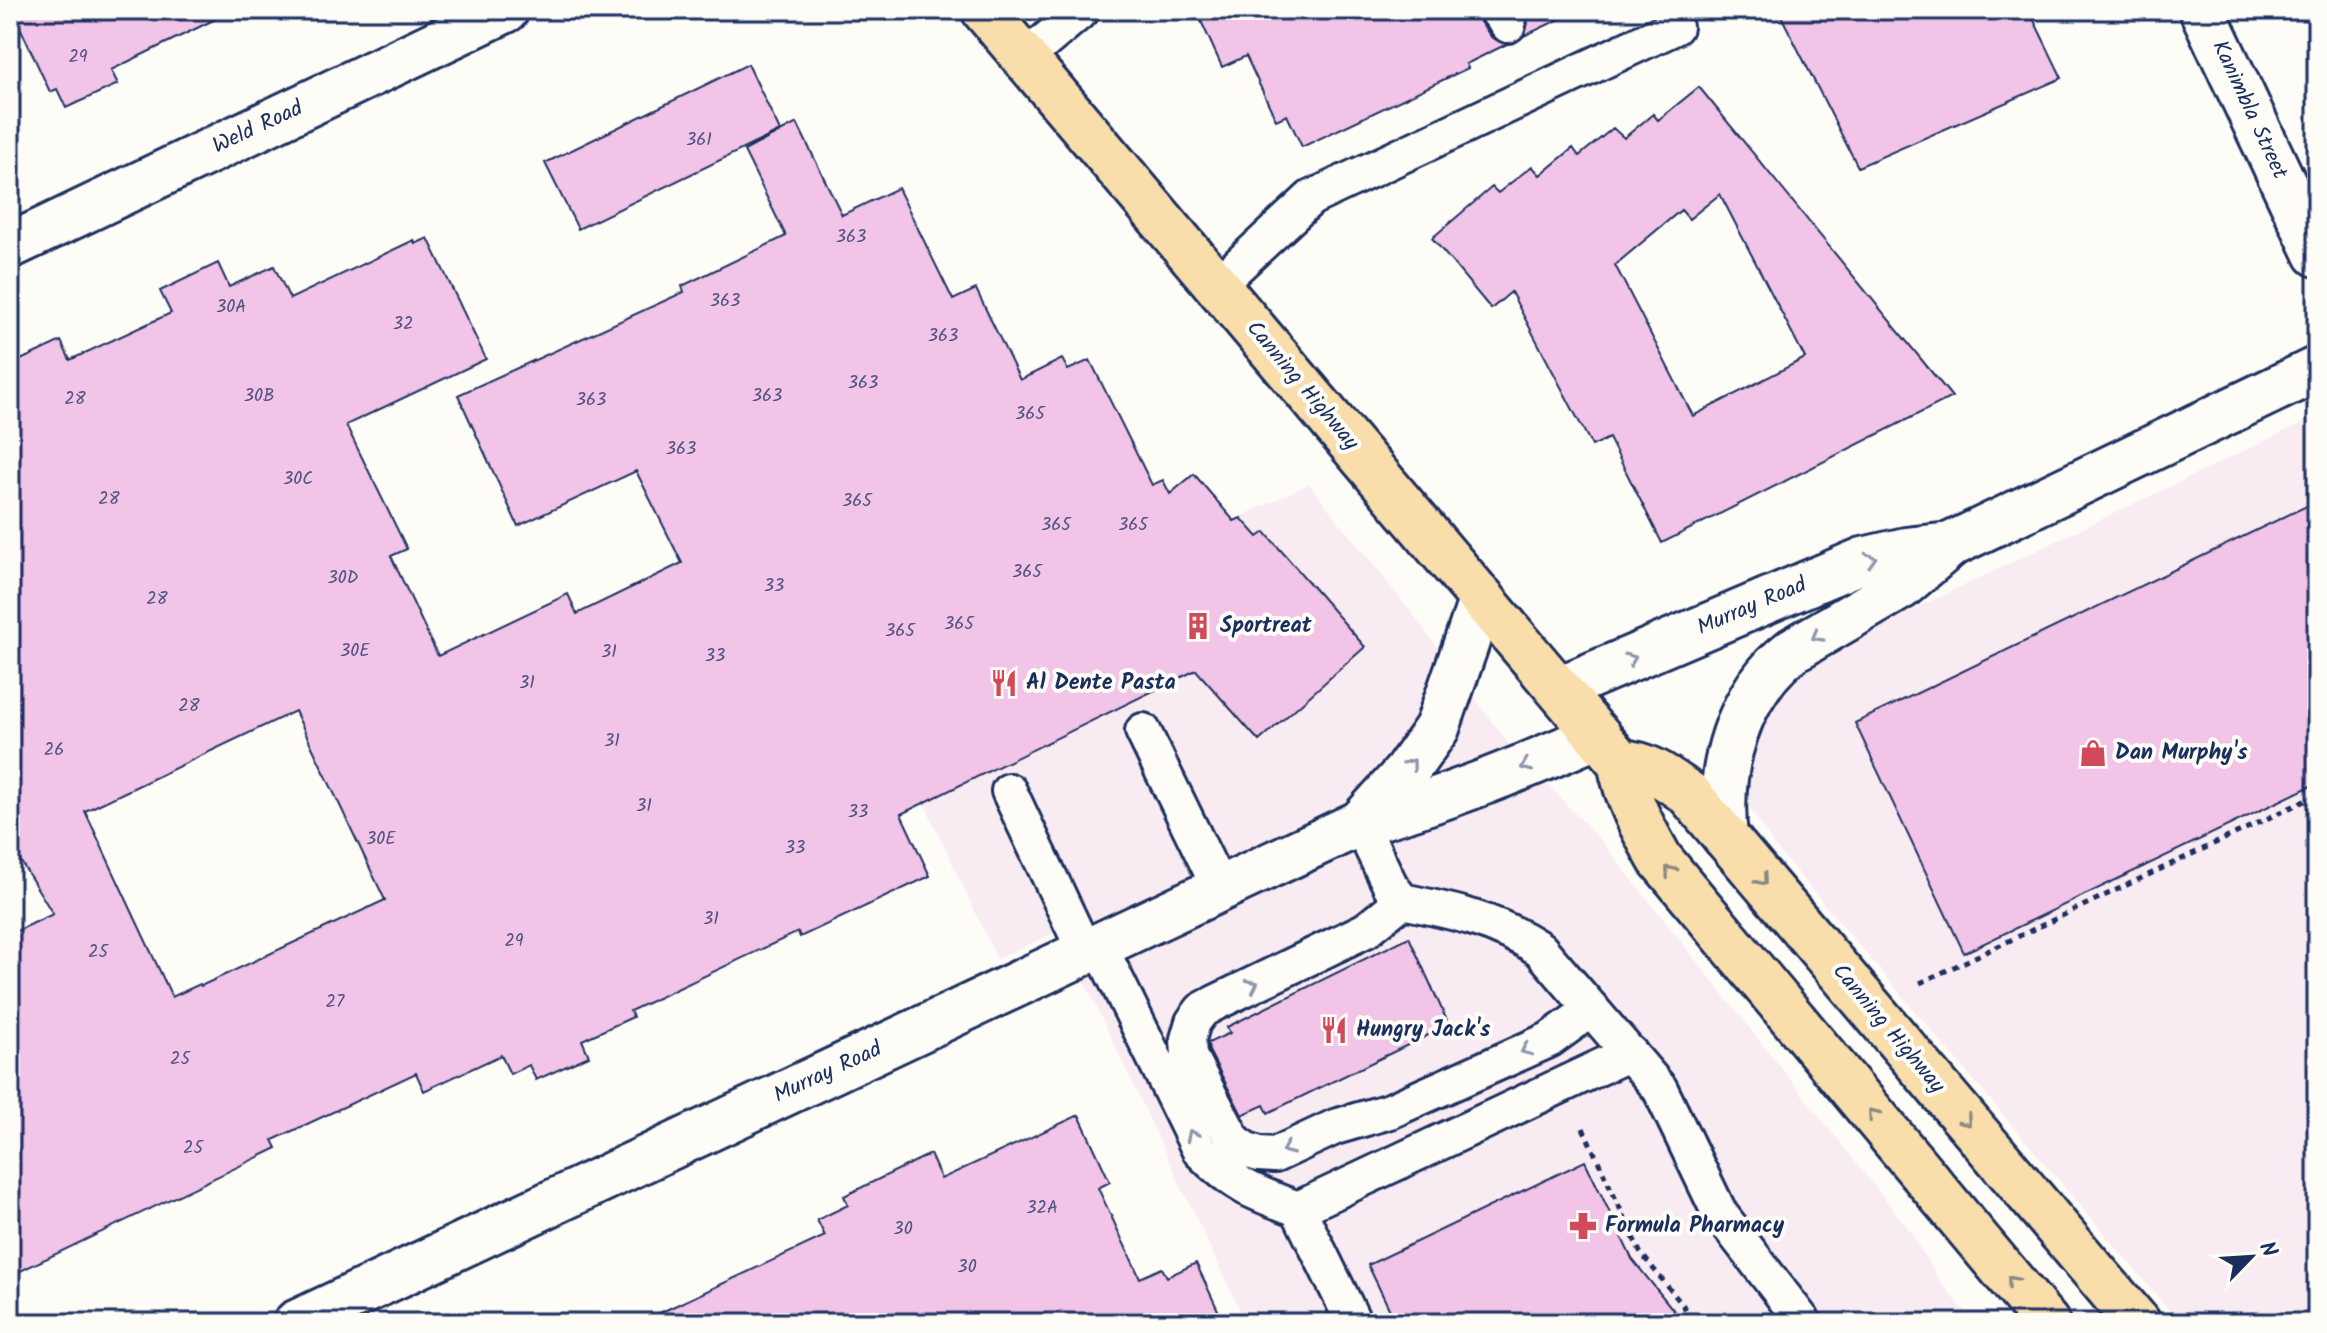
<svg xmlns="http://www.w3.org/2000/svg" width="2327" height="1333" viewBox="0 0 2327 1333" font-family="Kalam,sans-serif">
	<style>
		.built { fill: #f9ebf2 }
		.building { fill: #f1c4e8; stroke: #1b2f5e; stroke-width: 2; fill-rule: evenodd }
		.lines { fill: none; stroke-linecap: round; stroke-linejoin: round }
		.service-casing { stroke: #1b2f5e; stroke-width: 40 }
		.minor-casing { stroke: #1b2f5e; stroke-width: 50 }
		.trunk-casing { stroke: #1b2f5e; stroke-width: 50 }
		.path { stroke: #1b2f5e; stroke-width: 5; stroke-dasharray: 6 6; stroke-linecap: butt }
		.service { stroke: #fdfcf7; stroke-width: 34 }
		.minor { stroke: #fdfcf7; stroke-width: 44 }
		.trunk { stroke: #f9ddab; stroke-width: 44 }
		.oneway { stroke: #8c96aa }
		.oneway2 { stroke: #8a8684 }
		.labels { text-anchor: middle; dominant-baseline: central; stroke-width: 8; stroke-linejoin: round; paint-order: stroke }
		.number-label { font-size: 18px; fill: #505480 }
		.street-label { font-size: 22px; fill: #1b2f5e; stroke: #fdfcf7 }
		.poi-label { font-size: 22px; font-weight: bold; fill: #1b2f5e; stroke: #fdfcf7; text-anchor: start }
	</style>
	<rect width="100%" height="100%" fill="#fdfcf7"/>
	<filter id="ink" filterUnits="userSpaceOnUse"><feTurbulence type="fractalNoise" baseFrequency=".0125" numOctaves="2"/><feDisplacementMap in="SourceGraphic" scale="16" xChannelSelector="R" yChannelSelector="G"/><feConvolveMatrix kernelMatrix="1 2 1 2 8 2 1 2 1" color-interpolation-filters="sRGB"/></filter>
	<g filter="url(#ink)">
		<path class="built" d="M2317 416V1323H2180L1773 844 1751 810 1745 771 1756 725 1789 680 1827 651Z
			M1309 484 1412 613 1507 742 1604 844 1911 1232 1938 1279 1975 1323H1246L1060 930 997 959 873 694Z"/>
		<path class="building" d="M12 10H234L111 70 118 84 66 108 57 89 50 92Z
			M1196 10H1476L1480 22 1492 38 1507 44 1466 64 1468 68 1302 147 1287 115 1276 120 1246 56 1222 67Z
			M1522 10H1579L1524 36 1528 23Z
			M1778 10H2029L2062 78 1858 167Z
			M748 64 780 131 578 229 545 163Z
			M1699 87 1952 397 1662 543 1609 438 1592 446 1511 292 1491 309 1432 238 1492 187 1498 193 1532 166 1540 175 1573 148 1579 156 1613 128 1624 138 1653 114 1658 120ZM1720 194 1805 358 1693 416 1615 265 1681 210 1689 219Z
			M797 123 842 215 898 188 953 300 976 289 1020 380 1062 359 1068 370 1090 360 1152 485 1163 480 1170 494 1194 474 1234 521 1241 518 1258 537 1265 532 1365 647 1259 741 1196 670 901 814 930 876 800 937 798 932 630 1011 633 1017 582 1040 589 1056 536 1080 529 1065 510 1074 501 1055 424 1091 416 1073 273 1140 277 1148 10 1276V934L53 914 10 844V365L61 341 70 360 171 313 160 291 218 263 229 287 274 266 290 299 414 240 415 244 428 238 486 359 346 425 407 549 391 556 438 656 568 594 577 614 682 563 636 471 518 526 458 395 684 292 682 286 786 236 744 151ZM295 711 385 900 201 986 200 984 172 997 85 811Z
			M2317 501V783L1964 953 1855 723Z
			M1409 937 1449 1025 1268 1113 1264 1105 1242 1115 1209 1051 1208 1043 1230 1033 1227 1027Z
			M1079 1115 1110 1182 1098 1188 1140 1278 1162 1268 1167 1277 1196 1263 1224 1323H638L825 1236 817 1220 848 1205 844 1196 930 1154 941 1179Z
			M1585 1161 1632 1259 1684 1323H1396L1368 1265Z"/>
		<g class="lines">
			<g class="service-casing">
				<path id="service" d="M1496 10 1508 25
					M1025 58 1082 10
					M1217 285 1311 198 1675 27
					M1143 731 1220 889
					M1009 791 1085 952
					M1360 823 1390 885 1402 901C1452 911 1496 920 1540 949L1660 1089 1720 1214 1804 1323
					M1402 901 1366 930 1215 1003 1202 1010 1193 1022 1188 1039 1189 1056 1232 1138 1244 1149 1259 1154 1275 1155 1335 1127 1390 1111 1549 1040 1592 1009
					M1099 945 1200 1151C1234 1186 1254 1193 1298 1209L1354 1323
					M1298 1209 1630 1053"/>
			</g>
			<g class="minor-casing">
				<path id="minor" d="M2202 10 2317 254
					M10 246 506 10
					M1559 689 1863 560 1906 550 1950 545
					M1360 823 1406 772 1437 728 1482 598
					M1725 837C1717 769 1737 693 1793 650L1901 587 1950 545 2317 369
					M296 1323 1360 823C1442 801 1520 769 1598 735"/>
			</g>
			<g class="trunk-casing">
				<path id="trunk" d="M984 10 1620 762C1627 799 1642 827 1660 859L2047 1323
					M1620 762C1649 764 1665 777 1688 793L2138 1323"/>
			</g>
			<path class="path" d="M1920 983 2317 795
				M1583 1128 1640 1252 1697 1323"/>
			<use href="#service" class="service"/>
			<use href="#minor" class="minor"/>
			<use href="#trunk" class="trunk"/>
		</g>
		<defs><path id="oneway-chevron" d="M-2-3.5L2.5 0L-2 3.5" fill="none" stroke-width="1.6" stroke-linecap="round" stroke-linejoin="round" transform="scale(2)"/></defs>
		<g class="oneway">
			<use href="#oneway-chevron" transform="translate(1871 559) rotate(-16)"/>
			<use href="#oneway-chevron" transform="translate(1817 636) rotate(150)"/>
			<use href="#oneway-chevron" transform="translate(1631 659) rotate(-23)"/>
			<use href="#oneway-chevron" transform="translate(1411 764) rotate(-53)"/>
			<use href="#oneway-chevron" transform="translate(1526 766) rotate(157)"/>
			<use href="#oneway-chevron" transform="translate(1253 985) rotate(-26)"/>
			<use href="#oneway-chevron" transform="translate(1526 1050) rotate(156)"/>
			<use href="#oneway-chevron" transform="translate(1192 1135) rotate(-116)"/>
			<use href="#oneway-chevron" transform="translate(1287 1149) rotate(157)"/>
		</g>
		<g class="oneway2">
			<use href="#oneway-chevron" transform="translate(1670 871) rotate(-130)"/>
			<use href="#oneway-chevron" transform="translate(1762 880) rotate(50)"/>
			<use href="#oneway-chevron" transform="translate(1873 1114) rotate(-130)"/>
			<use href="#oneway-chevron" transform="translate(1966 1121) rotate(50)"/>
			<use href="#oneway-chevron" transform="translate(2012 1281) rotate(-130)"/>
		</g>
	</g>
	<defs>
		<g id="building-bare" transform="scale(2.16)"><path d="M-4-6H4V6H1V3H-1V6H-4ZM-2.5-4.3h1.7v1.8h-1.7ZM.8-4.3h1.7v1.8H.8ZM-2.5-1h1.7V.8h-1.7ZM.8-1h1.7V.8H.8Z" fill="#d1495b" stroke="#fdfcf7" stroke-width="2.5" paint-order="stroke"/></g>
		<g id="restaurant-bare" transform="scale(2.16)"><path d="M-5-6h1v4h1v-4h1v4h1v-4h1v5L-1.5 .5V6h-2V.5L-5-1ZM5-6V6H3V1.5H1.5Q1.5-4 5-6Z" fill="#d1495b" stroke="#fdfcf7" stroke-width="2.5" paint-order="stroke"/></g>
		<g id="shop-bare" transform="scale(2.16)"><path d="M-5-2.5h2.3a2.7 3.5 0 0 1 5.4 0H5L5.5 6h-11ZM-1.5-2.5h3a1.5 2.3 0 0 0-3 0Z" fill="#d1495b" stroke="#fdfcf7" stroke-width="2.5" paint-order="stroke"/></g>
		<g id="pharmacy-bare" transform="scale(2.16)"><path d="M-2-6h4v4h4v4h-4v4h-4v-4h-4v-4h4Z" fill="#d1495b" stroke="#fdfcf7" stroke-width="2.5" paint-order="stroke"/></g>
	</defs>
	<g fill-rule="evenodd">
		<use href="#building-bare" x="1198" y="626"/>
		<use href="#restaurant-bare" x="1004" y="683"/>
		<use href="#shop-bare" x="2093" y="753"/>
		<use href="#restaurant-bare" x="1334" y="1030"/>
		<use href="#pharmacy-bare" x="1583" y="1226"/>
	</g>
	<g class="labels">
		<g class="number-label">
			<text x="78" y="57">29</text>
			<text x="699" y="140">361</text>
			<text x="851" y="237">363</text>
			<text x="725" y="301">363</text>
			<text x="231" y="307">30A</text>
			<text x="403" y="324">32</text>
			<text x="943" y="336">363</text>
			<text x="863" y="383">363</text>
			<text x="259" y="396">30B</text>
			<text x="767" y="396">363</text>
			<text x="75" y="399">28</text>
			<text x="591" y="400">363</text>
			<text x="1030" y="414">365</text>
			<text x="681" y="449">363</text>
			<text x="298" y="479">30C</text>
			<text x="109" y="499">28</text>
			<text x="857" y="501">365</text>
			<text x="1056" y="525">365</text>
			<text x="1133" y="525">365</text>
			<text x="1027" y="572">365</text>
			<text x="343" y="578">30D</text>
			<text x="774" y="586">33</text>
			<text x="157" y="599">28</text>
			<text x="959" y="624">365</text>
			<text x="900" y="631">365</text>
			<text x="355" y="651">30E</text>
			<text x="609" y="652">31</text>
			<text x="715" y="656">33</text>
			<text x="527" y="683">31</text>
			<text x="189" y="706">28</text>
			<text x="612" y="741">31</text>
			<text x="54" y="750">26</text>
			<text x="644" y="806">31</text>
			<text x="858" y="812">33</text>
			<text x="381" y="839">30E</text>
			<text x="795" y="848">33</text>
			<text x="711" y="919">31</text>
			<text x="514" y="941">29</text>
			<text x="98" y="952">25</text>
			<text x="335" y="1002">27</text>
			<text x="180" y="1059">25</text>
			<text x="193" y="1148">25</text>
			<text x="1042" y="1208">32A</text>
			<text x="903" y="1229">30</text>
			<text x="967" y="1267">30</text>
		</g>
		<g class="street-label">
			<text transform="translate(2249 110) rotate(65)">Kanimbla Street</text>
			<text transform="translate(258 128) rotate(-25)">Weld Road</text>
			<text transform="translate(1302 386) rotate(50)">Canning Highway</text>
			<text transform="translate(1752 607) rotate(-23)">Murray Road</text>
			<text transform="translate(1888 1029) rotate(50)">Canning Highway</text>
			<text transform="translate(828 1073) rotate(-25)">Murray Road</text>
		</g>
		<g class="poi-label">
			<text x="1220" y="626">Sportreat</text>
			<text x="1026" y="683">Al Dente Pasta</text>
			<text x="2115" y="753">Dan Murphy's</text>
			<text x="1356" y="1030">Hungry Jack's</text>
			<text x="1605" y="1226">Formula Pharmacy</text>
		</g>
	</g>
	<rect width="2327" height="1333" fill="none" stroke="#fdfcf7" stroke-width="40"/>
	<rect x="20" y="20" width="2287" height="1293" fill="none" stroke="#1b2f5e" stroke-width="3" filter="url(#ink)"/>
	<g transform="translate(2251 1257) rotate(65)" stroke="#fdfcf7" stroke-width="6" paint-order="stroke">
	<path d="M0-6L14 30L0 20L-14 30Z" fill="#1b2f5e"/>
	<text y="-12" font-size="22" font-weight="bold" text-anchor="middle" fill="#1b2f5e">N</text>
	</g>
</svg>
